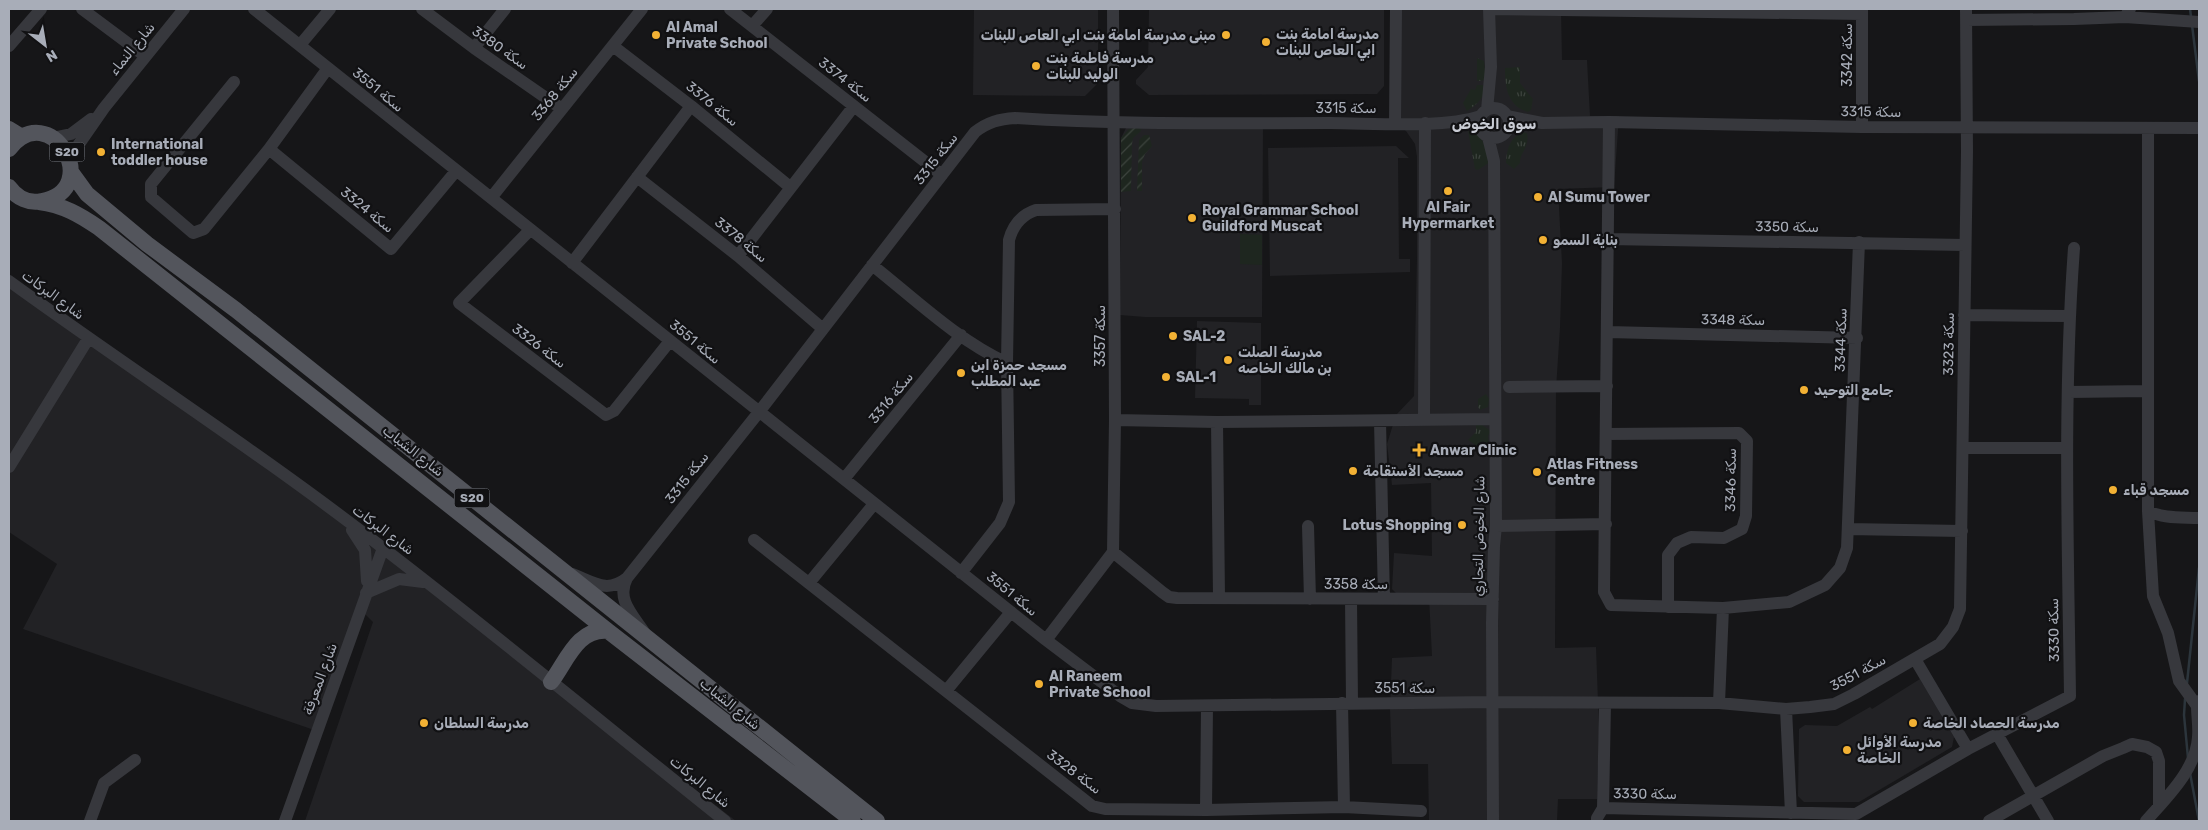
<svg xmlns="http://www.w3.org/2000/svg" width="2208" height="830" viewBox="0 0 2208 830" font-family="Rubik,'Noto Sans Arabic',sans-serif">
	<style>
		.built { fill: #222225 }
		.grass { fill: url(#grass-tufts) }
		.garden { fill: url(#garden-furrows) }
		.pitch { fill: #1e261f }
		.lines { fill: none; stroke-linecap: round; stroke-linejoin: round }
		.stream { stroke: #2c353c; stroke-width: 2.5 }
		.minor { stroke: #37383d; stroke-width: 12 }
		.major { stroke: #53555c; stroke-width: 16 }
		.poi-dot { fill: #f2b134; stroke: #111113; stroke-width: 2 }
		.labels { text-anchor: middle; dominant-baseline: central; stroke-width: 4.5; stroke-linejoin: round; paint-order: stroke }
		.shield { fill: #111113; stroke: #7b7e86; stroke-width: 1 }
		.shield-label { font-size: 12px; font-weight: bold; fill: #a8adb8 }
		.poi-label { font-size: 14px; font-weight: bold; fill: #a8adb8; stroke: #111113; text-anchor: start }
		.street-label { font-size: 14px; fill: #a8adb8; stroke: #111113 }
		.neighbourhood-label { font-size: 15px; font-weight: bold; fill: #c9ccd4; stroke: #111113 }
	</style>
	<defs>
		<pattern id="grass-tufts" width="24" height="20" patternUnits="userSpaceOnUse" patternTransform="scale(1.25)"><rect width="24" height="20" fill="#1e261f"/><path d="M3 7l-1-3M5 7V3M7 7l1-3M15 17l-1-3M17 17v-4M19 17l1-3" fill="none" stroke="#3c433d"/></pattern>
		<pattern id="garden-furrows" width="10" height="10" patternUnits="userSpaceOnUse" patternTransform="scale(1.25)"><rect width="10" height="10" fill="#1e261f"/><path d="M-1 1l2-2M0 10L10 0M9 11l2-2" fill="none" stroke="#3c433d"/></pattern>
	</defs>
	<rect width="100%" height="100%" fill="#161618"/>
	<path class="built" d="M974 9H1098V83L1085 96 973 95Z
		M1149 9H1384V86L1377 94 1149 95 1136 84V80L1148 67Z
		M1393 9H1561L1562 60H1587L1590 116H1619L1614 187 1558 189 1562 263 1560 328 1556 389 1555 648 1596 647 1599 729 1597 799H1558L1557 821H1429L1428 764H1392L1390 709 1392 658 1432 656 1429 597H1400L1392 589 1394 553 1432 556 1431 483 1392 485 1387 444 1396 415 1414 396 1417 257V157L1415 144 1406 131 1391 120Z
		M1263 127 1262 317H1145L1120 315 1121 138 1126 128Z
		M1396 146 1409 158H1398L1399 259H1410V272L1270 276 1268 148Z
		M9 280 426 583 736 821H305L373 622 361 610 317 731 23 629 57 564 9 532Z
		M1197 321 1261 323V405H1249V399L1195 398Z
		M1920 679 1954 737 1952 747 1859 802H1804L1798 796 1799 729 1805 725 1837 726 1870 707 1872 709Z"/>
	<path class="grass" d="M1477 58 1484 61 1486 80 1477 81Z
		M1520 67V83L1533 99 1531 110 1528 112C1507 106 1505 86 1505 68Z
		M1477 85H1486C1483 99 1479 103 1467 111L1463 103 1471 89 1475 90Z
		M1468 131C1483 133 1487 150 1490 162L1478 170 1475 169Z
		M1523 132 1527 133C1530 148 1520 151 1520 163L1514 169 1506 163C1507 150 1509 138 1523 132Z
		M1486 394 1489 399 1488 407 1480 410 1478 407V399Z
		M1476 425H1482L1491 431 1488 436 1489 444 1480 448 1468 440 1476 432Z"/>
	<path class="garden" d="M1140 127 1141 131 1133 138 1132 144 1131 191 1121 192V138L1129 129Z
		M1144 135H1149L1152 146 1145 154 1142 162V191H1137L1139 140Z"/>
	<path class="pitch" d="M1240 234 1262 235V265L1240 264Z"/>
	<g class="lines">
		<path class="stream" d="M2190 9 2191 17
			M2192 25 2199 81
			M2187 683 2199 568
			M2185 699 2184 715 2188 758
			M2190 773 2199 821"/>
		<path class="minor" d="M82 9 145 56
			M254 9 1046 640 1120 696 1132 703 1156 706 1492 702 1719 703 1786 709 1810 707 1834 704 1854 694 1940 644 1953 627 1960 609 1967 152 1966 9
			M422 9 474 48 562 109
			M730 9 942 175
			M1489 9 1862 14
			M2125 17 2199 22
			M1966 20 2074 19 2125 17 2130 9
			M752 26 767 9
			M300 45 330 9
			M9 46 41 9
			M613 46 691 106 790 187
			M474 48 505 9
			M234 82 151 184V197L193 233 204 229 269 149 328 68
			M1479 123a15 15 0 1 1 30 0a15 15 0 1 1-30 0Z
			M1487 110 1491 67 1489 9
			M1507 116 1542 123 1609 122 1862 127 2199 128
			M1609 122 1604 592 1611 605 1723 608 1789 602 1825 585 1840 568 1847 548 1859 242
			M1395 123 1396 9
			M1862 127V9
			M2148 128V511L2153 596 2168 633 2179 681 2197 706
			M1488 137 1494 161 1496 526 1494 546 1492 623 1493 821
			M52 138 71 134 91 119
			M269 149 391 249 456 171
			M70 162 79 144 104 108 184 9
			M637 177 738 256 823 329
			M491 198 642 9
			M530 230 459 303 606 415 614 411 670 341
			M1608 239 1965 245
			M738 256 854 106
			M572 263 691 106
			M872 265C915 299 957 340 1007 363
			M9 281C133 371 262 454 383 548 499 637 611 730 725 821
			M1964 315 2069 316
			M1608 332 1857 338
			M1509 387 1607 386
			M2068 392 2148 391
			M1115 420 1217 422 1495 419
			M1424 420 1425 123
			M1380 421 1384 599
			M1217 422 1219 597
			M1606 434 1739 433 1747 441 1746 516 1742 529 1724 538 1691 537 1677 543 1668 555V607
			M1963 448H2067
			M9 467 88 339
			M844 479 961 335
			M2148 511C2164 519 2182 517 2199 518
			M1308 526 1310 599
			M1496 526 1606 524
			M1848 529 1962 531
			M352 530 365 550 367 581
			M754 540 1082 798 1092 806 1105 809 1206 810 1344 807 1421 811
			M1113 552 1162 592 1169 597 1177 598 1493 599
			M961 573 1000 523 1009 502 1007 363 1009 240C1013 225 1021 215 1036 210L1115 209
			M572 574C594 582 606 594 627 578
			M809 583 874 504
			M366 593 399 579 423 582
			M1351 599 1352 703
			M644 632C632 614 616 599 627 578L759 412 975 132C988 122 999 119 1015 118 1120 125 1225 123 1330 123 1373 123 1441 129 1481 116
			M1046 640 1113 552 1115 420 1113 9
			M1915 659 1968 749
			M946 691 1011 612
			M1342 703 1344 807
			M1719 703 1723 608
			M1786 709 1791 813
			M1997 734 2048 821
			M1603 808 1856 814 1968 749 2070 696C2068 547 2063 397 2074 248
			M1603 808 1605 704
			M1206 810 1207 706
			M90 821 104 783 135 760
			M285 821 383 548
			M1597 821V818L1603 808
			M1989 821 2103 756 2123 748 2132 744 2147 747 2156 752 2159 761V806
			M2146 821C2166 798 2196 770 2198 737 2199 727 2197 716 2197 706L2199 701"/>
		<path class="major" d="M9 129 22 137
			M9 149C50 96 105 189 42 201 29 204 17 198 9 187
			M71 172 87 194 147 244 236 310 877 821
			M39 202C63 205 80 215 99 228L608 631 853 821
			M551 682C567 661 577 628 608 631"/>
	</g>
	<g class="poi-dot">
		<circle cx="656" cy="35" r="5"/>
		<circle cx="1226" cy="35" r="5"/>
		<circle cx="1266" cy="42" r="5"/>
		<circle cx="1036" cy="66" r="5"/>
		<circle cx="101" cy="152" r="5"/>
		<circle cx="1448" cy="191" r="5"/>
		<circle cx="1538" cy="197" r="5"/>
		<circle cx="1192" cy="218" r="5"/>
		<circle cx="1543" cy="240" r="5"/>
		<circle cx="1173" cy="336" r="5"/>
		<circle cx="1228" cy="360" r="5"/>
		<circle cx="961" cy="373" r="5"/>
		<circle cx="1166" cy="377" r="5"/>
		<circle cx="1804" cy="390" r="5"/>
		<path d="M1416.5 442.5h5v5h5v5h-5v5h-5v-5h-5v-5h5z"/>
		<circle cx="1353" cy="471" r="5"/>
		<circle cx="1537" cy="472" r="5"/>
		<circle cx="2113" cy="490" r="5"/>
		<circle cx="1462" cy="525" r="5"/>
		<circle cx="1039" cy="684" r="5"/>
		<circle cx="424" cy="723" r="5"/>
		<circle cx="1913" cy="723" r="5"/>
		<circle cx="1847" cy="750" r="5"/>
	</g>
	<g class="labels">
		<g class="shield">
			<rect x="49.5" y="142.5" width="35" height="19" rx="4"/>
			<rect x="454.5" y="488.5" width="35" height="19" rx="4"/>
		</g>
		<g class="shield-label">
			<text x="67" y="152">S20</text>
			<text x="472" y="498">S20</text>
		</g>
		<g class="poi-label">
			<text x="666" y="27">Al Amal<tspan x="666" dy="16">Private School</tspan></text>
			<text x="1276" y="34">مدرسة امامة بنت<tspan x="1276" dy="16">ابي العاص للبنات</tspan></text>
			<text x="1216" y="35" text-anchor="end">مبنى مدرسة امامة بنت ابي العاص للبنات</text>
			<text x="1046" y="58">مدرسة فاطمة بنت<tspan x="1046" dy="16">الوليد للبنات</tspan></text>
			<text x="111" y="144">International<tspan x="111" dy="16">toddler house</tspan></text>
			<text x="1548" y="197">Al Sumu Tower</text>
			<text x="1448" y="207" text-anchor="middle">Al Fair<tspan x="1448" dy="16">Hypermarket</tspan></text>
			<text x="1202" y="210">Royal Grammar School<tspan x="1202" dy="16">Guildford Muscat</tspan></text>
			<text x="1553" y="240">بناية السمو</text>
			<text x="1183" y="336">SAL-2</text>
			<text x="1238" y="352">مدرسة الصلت<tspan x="1238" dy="16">بن مالك الخاصه</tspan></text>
			<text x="971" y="365">مسجد حمزة ابن<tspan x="971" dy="16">عبد المطلب</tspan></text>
			<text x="1176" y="377">SAL-1</text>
			<text x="1814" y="390">جامع التوحيد</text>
			<text x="1430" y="450">Anwar Clinic</text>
			<text x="1547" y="464">Atlas Fitness<tspan x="1547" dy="16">Centre</tspan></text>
			<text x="1363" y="471">مسجد الأستقامة</text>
			<text x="2123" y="490">مسجد قباء</text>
			<text x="1452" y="525" text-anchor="end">Lotus Shopping</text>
			<text x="1049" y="676">Al Raneem<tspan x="1049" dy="16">Private School</tspan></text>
			<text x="434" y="723">مدرسة السلطان</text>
			<text x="1923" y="723">مدرسة الحصاد الخاصة</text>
			<text x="1857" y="742">مدرسة الأوائل<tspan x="1857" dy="16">الخاصة</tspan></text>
		</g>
		<g class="street-label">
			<text transform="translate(500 48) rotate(35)">سكة 3380</text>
			<text transform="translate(132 49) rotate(-51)">شارع النماء</text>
			<text transform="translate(1847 55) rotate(-90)">سكة 3342</text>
			<text transform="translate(845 80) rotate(38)">سكة 3374</text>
			<text transform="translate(378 90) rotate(39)">سكة 3551</text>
			<text transform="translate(555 94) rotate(-51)">سكة 3368</text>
			<text transform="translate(712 104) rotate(39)">سكة 3376</text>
			<text x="1346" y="108">سكة 3315</text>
			<text transform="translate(1871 112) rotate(1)">سكة 3315</text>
			<text transform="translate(936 159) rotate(-52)">سكة 3315</text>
			<text transform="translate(367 210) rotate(39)">سكة 3324</text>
			<text transform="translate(1787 227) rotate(1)">سكة 3350</text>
			<text transform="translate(741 240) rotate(39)">سكة 3378</text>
			<text transform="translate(53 295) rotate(36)">شارع البركات</text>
			<text transform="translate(1733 320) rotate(1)">سكة 3348</text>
			<text transform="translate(1100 336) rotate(-90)">سكة 3357</text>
			<text transform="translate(1841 340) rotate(-88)">سكة 3344</text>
			<text transform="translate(695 342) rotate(39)">سكة 3551</text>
			<text transform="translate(1949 344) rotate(-89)">سكة 3323</text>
			<text transform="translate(539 346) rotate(37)">سكة 3326</text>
			<text transform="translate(891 398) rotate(-51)">سكة 3316</text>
			<text transform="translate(413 451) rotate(38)">شارع الشباب</text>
			<text transform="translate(687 478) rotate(-52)">سكة 3315</text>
			<text transform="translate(1731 480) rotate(-89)">سكة 3346</text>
			<text transform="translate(383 530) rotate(37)">شارع البركات</text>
			<text transform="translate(1479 536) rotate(-89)">شارع الخوض التجاري</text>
			<text x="1356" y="584">سكة 3358</text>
			<text transform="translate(1012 594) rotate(39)">سكة 3551</text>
			<text transform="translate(2054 630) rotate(-91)">سكة 3330</text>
			<text transform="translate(1858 673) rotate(-28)">سكة 3551</text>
			<text transform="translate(320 679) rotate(-70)">شارع المعرفة</text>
			<text x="1405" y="688">سكة 3551</text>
			<text transform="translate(730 704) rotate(39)">شارع الشباب</text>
			<text transform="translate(1074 772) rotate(37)">سكة 3328</text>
			<text transform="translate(700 782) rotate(39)">شارع البركات</text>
			<text transform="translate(1645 794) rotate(1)">سكة 3330</text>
		</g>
		<g class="neighbourhood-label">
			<text x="1494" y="124">سوق الخوض</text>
		</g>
	</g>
	<rect width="2208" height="830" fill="none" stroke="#a8adb8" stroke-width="20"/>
	<g transform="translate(45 45) rotate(149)" stroke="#111113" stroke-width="4" paint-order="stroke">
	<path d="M0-4L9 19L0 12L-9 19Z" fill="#a8adb8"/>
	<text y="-8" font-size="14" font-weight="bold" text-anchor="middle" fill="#a8adb8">N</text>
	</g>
</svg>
